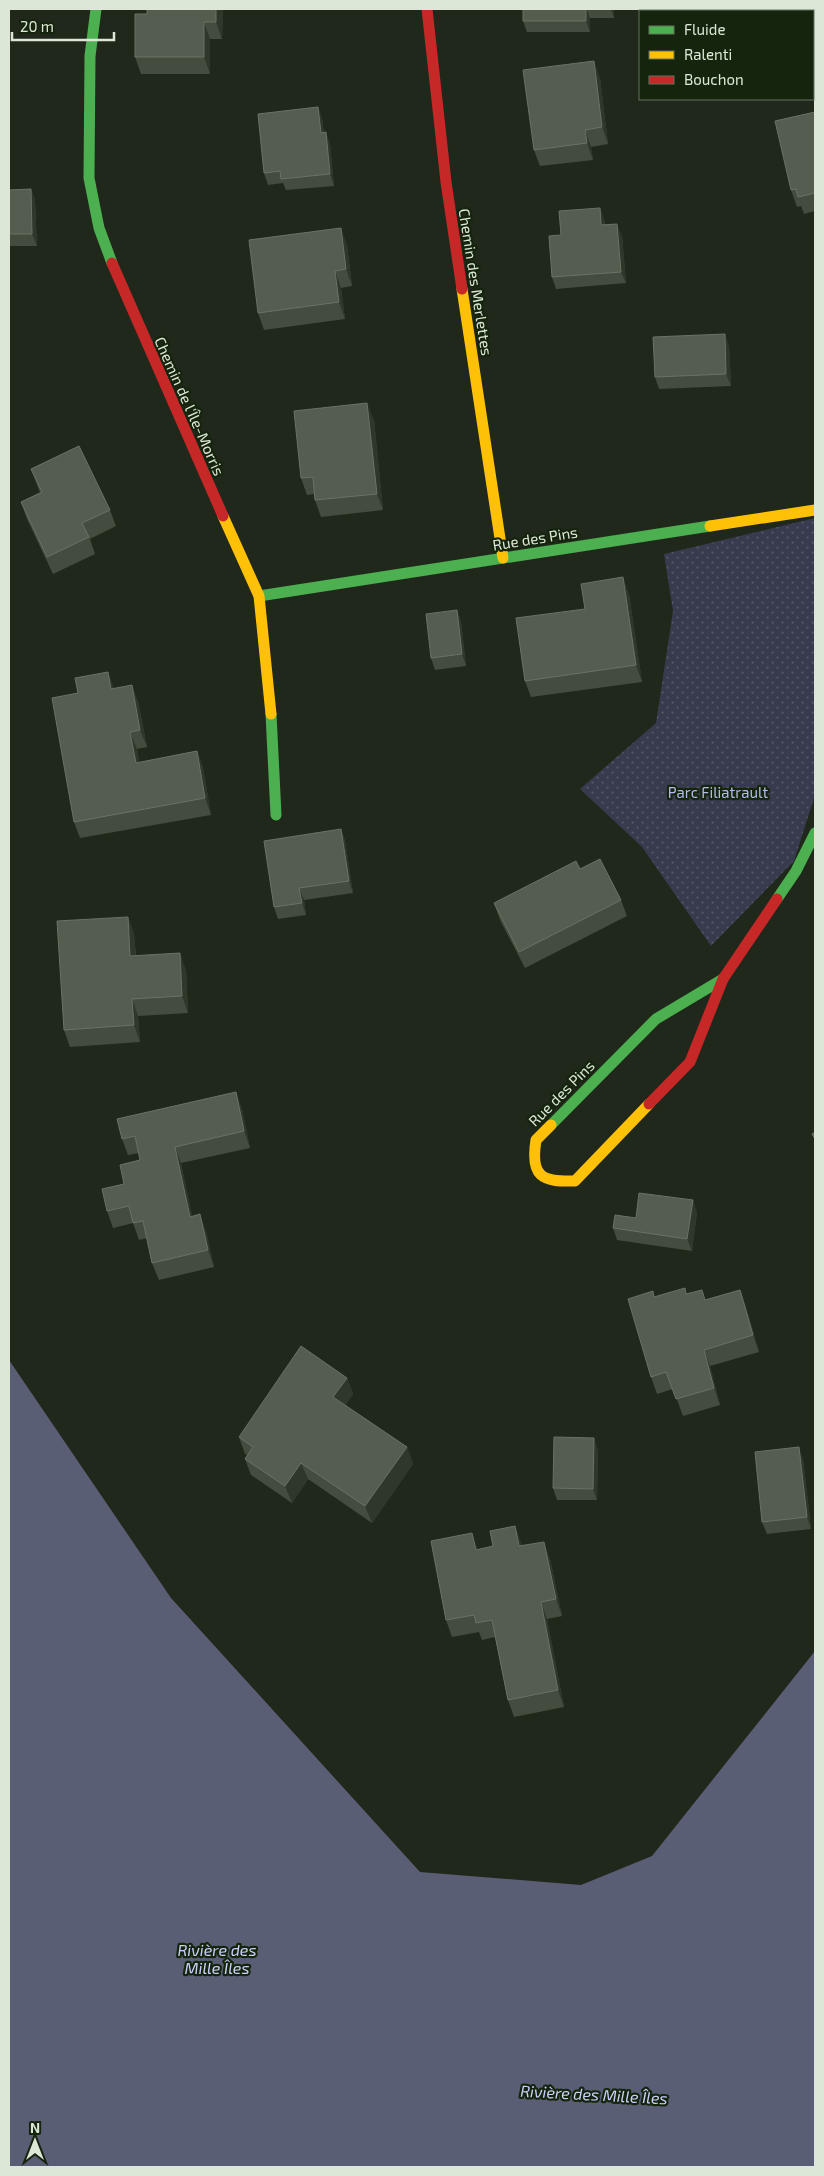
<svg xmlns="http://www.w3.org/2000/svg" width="824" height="2176" viewBox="0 0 824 2176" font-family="'Exo 2',sans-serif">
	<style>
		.forest { fill: url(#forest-firs) }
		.park { fill: url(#park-dots) }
		.water { fill: #595e75 }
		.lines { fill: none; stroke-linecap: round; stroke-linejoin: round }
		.fast { stroke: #4caf50; stroke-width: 11 }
		.slow { stroke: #ffc107; stroke-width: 11 }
		.jam { stroke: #c62828; stroke-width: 11 }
		.wall { fill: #444c3f }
		.shaded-wall { fill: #2f362a }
		.building { fill: #555c50; stroke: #6a7265 }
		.labels { text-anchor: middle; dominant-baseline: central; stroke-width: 4.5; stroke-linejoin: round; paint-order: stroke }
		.street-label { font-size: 15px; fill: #dde7d8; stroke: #15240c }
		.park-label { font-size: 15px; fill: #b4baed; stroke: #15240c }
		.water-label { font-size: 16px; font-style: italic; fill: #ccd1fb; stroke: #15240c }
	</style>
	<defs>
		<pattern id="forest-firs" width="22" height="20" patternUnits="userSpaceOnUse" patternTransform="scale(1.25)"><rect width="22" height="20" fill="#383b4e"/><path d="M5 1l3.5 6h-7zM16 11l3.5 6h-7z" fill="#545767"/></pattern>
		<pattern id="park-dots" width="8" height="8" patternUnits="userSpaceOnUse" patternTransform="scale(1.25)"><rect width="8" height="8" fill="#383b4e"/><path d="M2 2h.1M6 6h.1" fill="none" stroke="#545767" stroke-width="1.8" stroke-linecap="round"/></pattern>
	</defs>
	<rect width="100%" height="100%" fill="#20281b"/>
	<path class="forest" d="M737 9H815V65L813 66V11H737Z"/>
	<path class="park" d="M815 518V795L794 861 711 946 642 847 580 789 656 723 673 611 664 554Z"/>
	<path class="water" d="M9 1360 171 1598 420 1872 581 1885 652 1856 815 1651V2167H9Z"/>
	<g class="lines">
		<path class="fast" d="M96 9 90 56 89 178 99 228 112 263
			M259 596 710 526
			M271 714 276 815
			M777 899 796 871 815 833
			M551 1125 656 1019 723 979"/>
		<path class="slow" d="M462 289 503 558
			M223 516 259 596 271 714
			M710 526 815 510
			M551 1125 536 1140C530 1177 542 1182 575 1181L649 1104"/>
		<path class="jam" d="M427 9 446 182 462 289
			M112 263 223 516
			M649 1104 690 1062 723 979 777 899"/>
	</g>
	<path class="wall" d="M223 9 222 39H210V74H141L135 57 147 14Z
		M523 9H614V18H590V32H527L523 21Z
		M600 78 608 144 591 147 593 160 540 166 534 150Z
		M318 107 322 119 324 133 330 144 334 186 286 190 283 183 268 185 264 173Z
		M815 112V211L804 214 801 206 797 207 791 190Z
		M31 189 35 201 37 246H9V190Z
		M600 208 604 220 605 225 622 236 626 283 556 289 552 277 561 235Z
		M347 245 352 286 341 288 345 319 264 330 258 313Z
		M729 346 731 386 659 389 655 377Z
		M374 420 383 510 321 517 315 500 314 494 307 495 301 478Z
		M31 469 110 510 116 526 90 539 95 554 53 574 27 519 21 502 40 493Z
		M629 594 642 682 531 697 525 681 585 609Z
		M457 610 461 622 466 666 435 670 431 658Z
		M114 688 138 701 147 747 137 749 139 762 197 751 203 768 211 815 80 838 74 822Z
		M341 829 345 841 353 893 304 900 306 915 278 919 274 907Z
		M621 900 627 916 525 968 500 920 494 903Z
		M128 917 134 934 136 956 186 970 188 1013 138 1016 140 1042 70 1047 64 1030Z
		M242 1109 250 1148 181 1163 192 1216 206 1231 214 1267 159 1280 152 1263 147 1238 139 1240 133 1223 113 1228 107 1211 140 1160 139 1153 128 1155 122 1139Z
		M697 1212 692 1251 617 1240 613 1228 636 1218Z
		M740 1290 746 1307 759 1352 710 1366 720 1405 683 1416 673 1389 657 1394 651 1377 687 1294 706 1300Z
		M347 1378 353 1394 345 1405 407 1447 413 1464 372 1523 308 1479 292 1503 251 1475 245 1459 247 1455 245 1454 239 1437Z
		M598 1450 597 1500H557L553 1488Z
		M803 1459 811 1529 767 1534 762 1522Z
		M515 1526 522 1546 550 1559 562 1616 547 1619 564 1707 514 1717 508 1700 495 1637 482 1640 479 1632 452 1637 446 1620 478 1549 493 1546Z"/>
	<path class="shaded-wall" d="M216 9H223L222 39 216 22Z
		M586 9H587L590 18V32L586 21Z
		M611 9H614V18Z
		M204 22 210 39V74L204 57Z
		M594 61 600 78 608 144 602 127Z
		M318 107 322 119 325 145 321 133Z
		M585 130 591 147 593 160 587 143Z
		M326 132 330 144 334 186 330 174Z
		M31 189 35 201 37 246 32 234Z
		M600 208 604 220 606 237 601 225Z
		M617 224 622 236 626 283 621 272Z
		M341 228 347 245 352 286 346 269Z
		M335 271 341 288 345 319 339 302Z
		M725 334 729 346 731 386 726 374Z
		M367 403 374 420 383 510 377 494Z
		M623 577 629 594 642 682 636 665Z
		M457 610 461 622 466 666 462 654Z
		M108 672 114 688 111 689Z
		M132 685 138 701 147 747 140 730Z
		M130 732 137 749 142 780 136 763Z
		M197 751 203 768 211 815 205 798Z
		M341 829 345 841 353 893 349 881Z
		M299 888 304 900 306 915 302 903Z
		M128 917 134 934 137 973 130 956Z
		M180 953 186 970 188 1013 182 996Z
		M132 999 138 1016 140 1042 134 1025Z
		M236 1092 242 1109 250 1148 244 1131Z
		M175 1147 181 1163 196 1234 190 1217Z
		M693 1200 697 1212 692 1251 687 1239Z
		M200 1214 206 1231 214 1267 208 1250Z
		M740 1290 746 1307 759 1352 753 1335Z
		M704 1350 710 1366 720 1405 714 1388Z
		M347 1378 353 1394 340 1414 333 1397Z
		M594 1438 598 1450 597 1500 593 1489Z
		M407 1447 413 1464 372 1523 365 1506Z
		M799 1447 803 1459 811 1529 807 1517Z
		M301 1463 308 1479 292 1503 285 1486Z
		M515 1526 521 1543 525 1563 519 1546Z
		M472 1533 478 1550H476Z
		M544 1542 550 1559 562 1616 556 1599Z
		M541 1602 547 1619 564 1707 558 1690Z"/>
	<path class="building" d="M147 9H216V22H204V57H135V14H147Z
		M523 9H586V21H523Z
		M594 61 602 127 585 130 587 143 534 150 523 70Z
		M318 107 321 133 326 132 330 174 281 179 280 171 264 173 258 114Z
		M815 112V193L798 197 796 189 791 190 775 121Z
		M31 189 32 234H9V190Z
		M600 208 601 225 617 224 621 272 552 277 549 236 561 235 559 211Z
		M341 228 346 269 335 271 339 302 258 313 249 240Z
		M725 334 726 374 655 377 653 337Z
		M367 403 377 494 315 500 313 477 301 478 294 411Z
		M79 446 110 510 82 523 89 537 47 557 21 502 42 492 31 469Z
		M623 577 636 665 525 681 516 618 585 609 581 584Z
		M457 610 462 654 431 658 426 614Z
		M108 672 111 689 132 685 140 730 130 732 136 763 197 751 205 798 74 822 52 698 78 693 75 678Z
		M341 829 349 881 299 888 302 903 274 907 264 841Z
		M600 859 621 900 519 952 494 903 576 861 580 869Z
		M128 917 130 956 180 953 182 996 132 999 134 1025 64 1030 57 921Z
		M236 1092 244 1131 175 1147 190 1217 200 1214 208 1250 152 1263 143 1221 133 1223 129 1206 107 1211 102 1189 124 1184 120 1165 140 1160 135 1136 122 1139 117 1119Z
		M815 1132V1139L812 1134Z
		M639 1193 693 1200 687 1239 613 1228 615 1215 636 1218Z
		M685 1288 686 1294 702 1290 705 1300 740 1290 753 1335 704 1350 714 1388 676 1399 666 1372 651 1377 628 1299 653 1291 654 1297Z
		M301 1346 347 1378 333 1397 407 1447 365 1506 301 1463 285 1486 245 1459 253 1447 239 1437Z
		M554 1437 594 1438 593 1489 553 1488Z
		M799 1447 807 1517 762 1522 755 1452Z
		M515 1526 519 1546 544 1542 556 1599 541 1602 558 1690 508 1700 492 1620 476 1623 474 1615 446 1620 431 1541 472 1533 476 1550 493 1546 490 1531Z"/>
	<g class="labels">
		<g class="street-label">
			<text transform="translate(476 282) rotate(81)">Chemin des Merlettes</text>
			<text transform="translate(190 406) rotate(66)">Chemin de l'Île-Morris</text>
			<text transform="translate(535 538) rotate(-9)">Rue des Pins</text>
			<text transform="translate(561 1093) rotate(-45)">Rue des Pins</text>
		</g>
		<g class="park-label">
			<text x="718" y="792">Parc Filiatrault</text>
		</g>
		<g class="water-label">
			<text x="217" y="1949">Rivière des<tspan x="217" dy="18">Mille Îles</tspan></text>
			<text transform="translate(594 2094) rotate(3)">Rivière des Mille Îles</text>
		</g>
	</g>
	<rect width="824" height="2176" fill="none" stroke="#dde7d8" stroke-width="20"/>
	<rect x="639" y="10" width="175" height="90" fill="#15240c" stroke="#65725e"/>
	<rect x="649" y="26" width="25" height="8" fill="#4caf50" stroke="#65725e"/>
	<text x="684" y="35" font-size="15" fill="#dde7d8">Fluide</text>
	<rect x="649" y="51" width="25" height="8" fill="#ffc107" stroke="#65725e"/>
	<text x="684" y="60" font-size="15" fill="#dde7d8">Ralenti</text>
	<rect x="649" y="76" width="25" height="8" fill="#c62828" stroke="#65725e"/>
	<text x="684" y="85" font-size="15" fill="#dde7d8">Bouchon</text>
	<g transform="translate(35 2141)" stroke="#15240c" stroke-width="4" paint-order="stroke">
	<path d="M0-4L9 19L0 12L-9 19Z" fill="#dde7d8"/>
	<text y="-8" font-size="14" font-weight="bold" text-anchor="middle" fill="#dde7d8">N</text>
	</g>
	<path d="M12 32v8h102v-8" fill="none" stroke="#dde7d8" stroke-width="2.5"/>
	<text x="20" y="32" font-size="15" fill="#dde7d8" stroke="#15240c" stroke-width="4" paint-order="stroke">20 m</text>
</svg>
